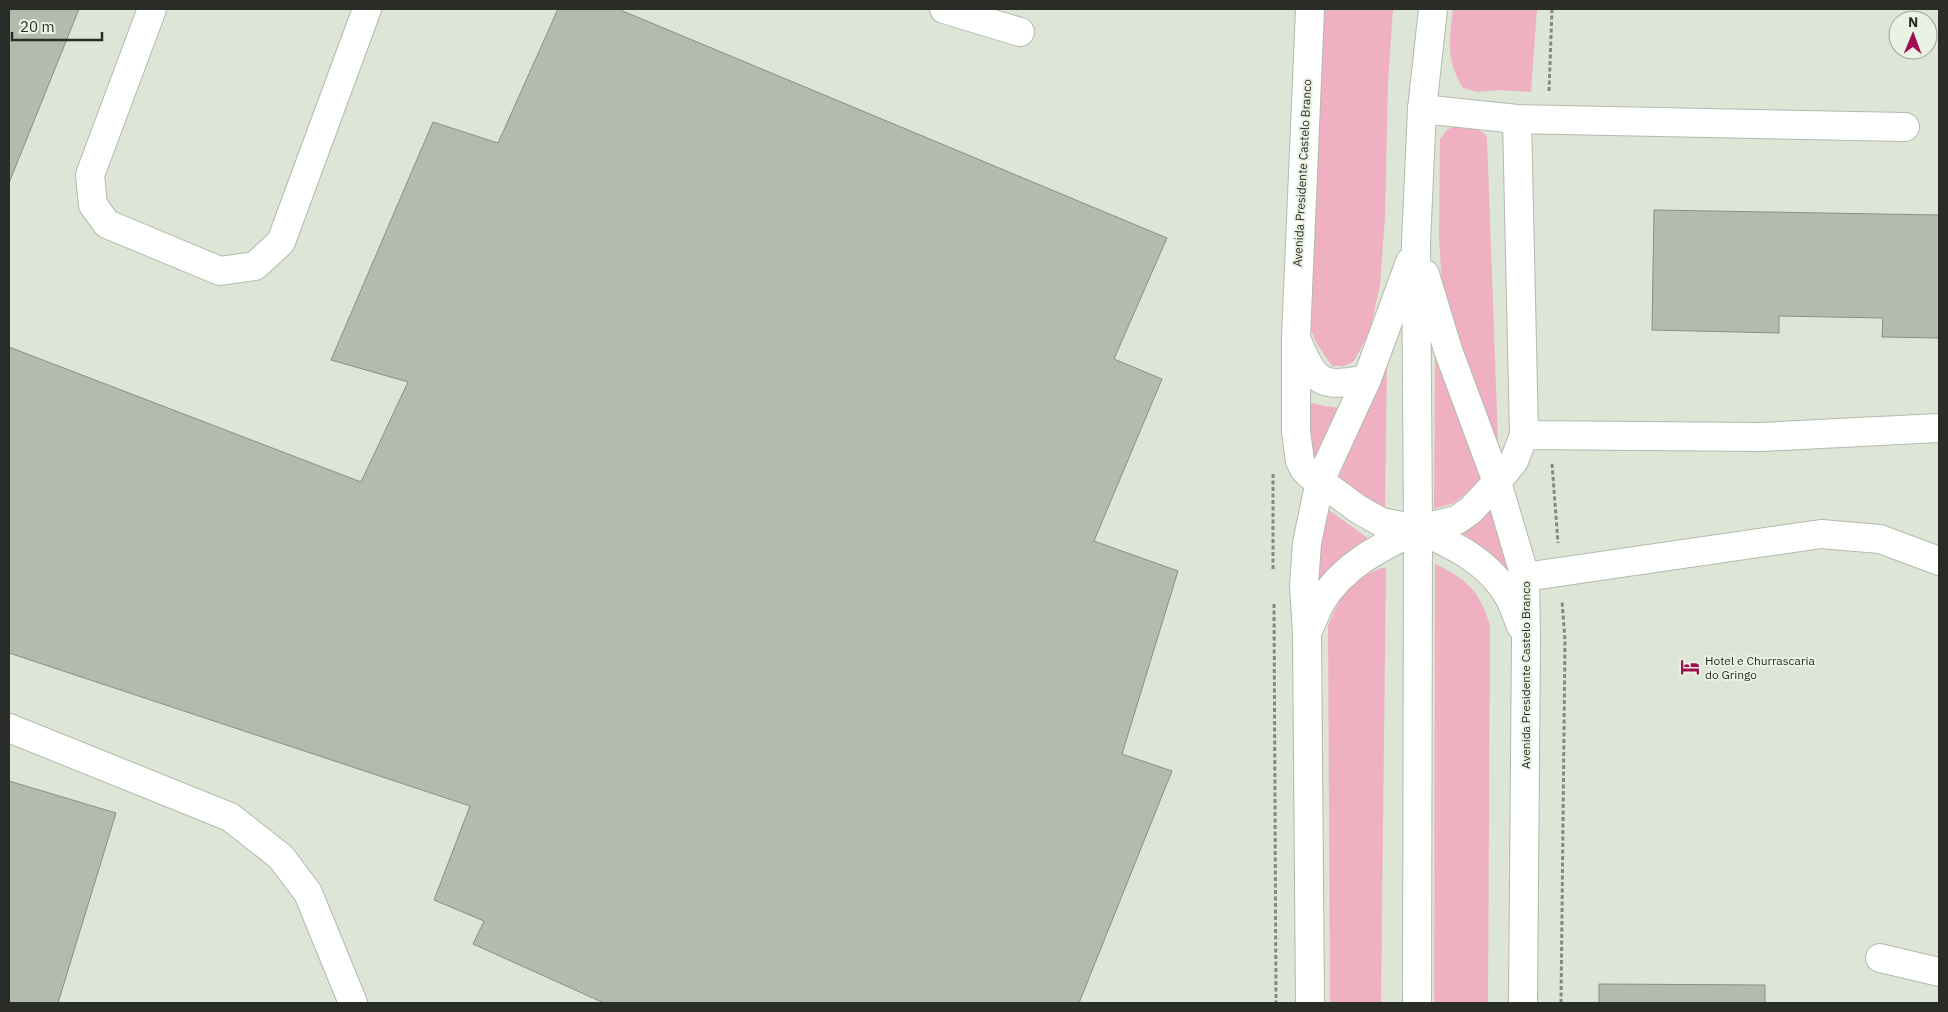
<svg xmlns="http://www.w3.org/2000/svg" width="1948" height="1012" viewBox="0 0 1948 1012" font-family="'IBM Plex Sans',sans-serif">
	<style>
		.green { fill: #efb1c2 }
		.building { fill: #b3bbac; stroke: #899082 }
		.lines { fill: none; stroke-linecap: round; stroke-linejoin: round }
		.minor-casing { stroke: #b2baab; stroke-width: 30 }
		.major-casing { stroke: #b2baab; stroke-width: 30 }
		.path { stroke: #84897f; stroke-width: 3; stroke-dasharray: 4 2.5; stroke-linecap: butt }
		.minor { stroke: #fff; stroke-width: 28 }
		.major { stroke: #fff; stroke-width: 28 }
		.labels { text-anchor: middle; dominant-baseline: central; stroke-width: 4; stroke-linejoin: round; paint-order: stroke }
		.street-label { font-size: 12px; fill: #2a2d27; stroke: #eaf2e3 }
		.poi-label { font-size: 12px; fill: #2a2d27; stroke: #eaf2e3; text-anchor: start }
	</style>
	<rect width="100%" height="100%" fill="#dde5d6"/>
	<path class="green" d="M1325 9H1393L1388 83 1385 218 1380 285 1370 331 1360 350 1353 362 1344 366H1332L1317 344 1311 330 1317 139Z
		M1453 9H1537L1531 92 1499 90 1477 92 1463 88C1446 60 1449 41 1453 9Z
		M1457 126C1470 126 1478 126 1487 137L1498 442 1449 322 1442 286 1439 238 1440 139 1448 129Z
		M1435 352 1484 478 1454 503 1434 509Z
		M1387 359 1385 512 1337 482Z
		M1306 402 1324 406 1343 408 1311 467Z
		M1321 504 1369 539 1343 559 1313 592Z
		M1492 506 1510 583 1450 535Z
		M1435 564C1467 579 1480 591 1490 626L1488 1003H1434Z
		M1386 567 1381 1003H1330L1328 626C1340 595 1353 576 1386 567Z"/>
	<path class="building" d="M9 9H79L9 183Z
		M558 9H618L1167 238 1114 359 1162 379 1094 541 1178 571 1122 754 1172 771 1079 1003H604L473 944 484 921 434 900 470 806 9 653V347L361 482 408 382 331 360 433 122 498 143Z
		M1654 210 1939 215V338L1882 337 1883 318 1779 316V333L1652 330Z
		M9 781 116 813 58 1003H9Z
		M1599 984 1765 985V1003H1599Z"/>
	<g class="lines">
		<g class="minor-casing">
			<path id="minor" d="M152 9 90 175 93 205 107 224 220 271 255 266 281 242 367 9
				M944 9 1020 32
				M1310 9 1296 338V432L1300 461 1304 469 1311 476 1320 481
				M1422 109 1517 119 1905 127
				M1298 343C1316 386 1323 387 1367 379
				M1524 435 1761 437 1939 428
				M1497 482 1514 461 1524 435 1517 119
				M1525 577 1821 534 1880 539 1939 561
				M9 728 230 817 281 857 308 893 353 1003
				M1880 958 1939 972"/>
		</g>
		<g class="major-casing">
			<path id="major" d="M1425 274 1448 350 1497 482 1525 577 1526 639 1523 1003
				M1320 481 1358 509 1381 522 1418 529 1457 520 1471 510 1497 482
				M1308 630C1313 621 1316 611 1321 602 1343 565 1381 547 1418 529 1453 545 1489 561 1509 597 1514 606 1517 617 1521 626
				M1310 1003 1307 632 1304 585 1307 543 1320 481 1367 379 1410 262
				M1417 1003 1418 529 1416 243 1422 109 1433 9"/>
		</g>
		<path class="path" d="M1549 91 1552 9
			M1552 464 1558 543
			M1273 474V570
			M1274 604 1276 1003
			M1561 1003 1565 640 1562 601"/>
		<use href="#minor" class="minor"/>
		<use href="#major" class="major"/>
	</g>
	<defs>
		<g id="hotel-bare" transform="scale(1.5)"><path d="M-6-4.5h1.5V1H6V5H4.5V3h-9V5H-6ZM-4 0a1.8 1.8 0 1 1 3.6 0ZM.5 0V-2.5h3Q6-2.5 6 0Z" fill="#a10d52" stroke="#eaf2e3" stroke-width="2.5" paint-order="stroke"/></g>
	</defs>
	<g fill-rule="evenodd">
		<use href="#hotel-bare" x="1690" y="667"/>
	</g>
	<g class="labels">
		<g class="street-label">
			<text transform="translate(1302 173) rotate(-87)">Avenida Presidente Castelo Branco</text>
			<text transform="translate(1525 675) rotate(-90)">Avenida Presidente Castelo Branco</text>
		</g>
		<g class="poi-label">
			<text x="1705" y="660">Hotel e Churrascaria<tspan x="1705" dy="14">do Gringo</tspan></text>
		</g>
	</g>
	<rect width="1948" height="1012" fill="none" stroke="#2a2d27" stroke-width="20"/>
	<g transform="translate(1913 35) rotate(1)"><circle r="24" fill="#eaf2e3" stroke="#9da398"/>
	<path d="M0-4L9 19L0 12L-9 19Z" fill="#a10d52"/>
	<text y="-8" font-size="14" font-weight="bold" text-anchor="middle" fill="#2a2d27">N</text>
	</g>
	<path d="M12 32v8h90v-8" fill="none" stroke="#2a2d27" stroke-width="2.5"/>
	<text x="20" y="32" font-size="15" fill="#2a2d27" stroke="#eaf2e3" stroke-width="4" paint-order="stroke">20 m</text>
</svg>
